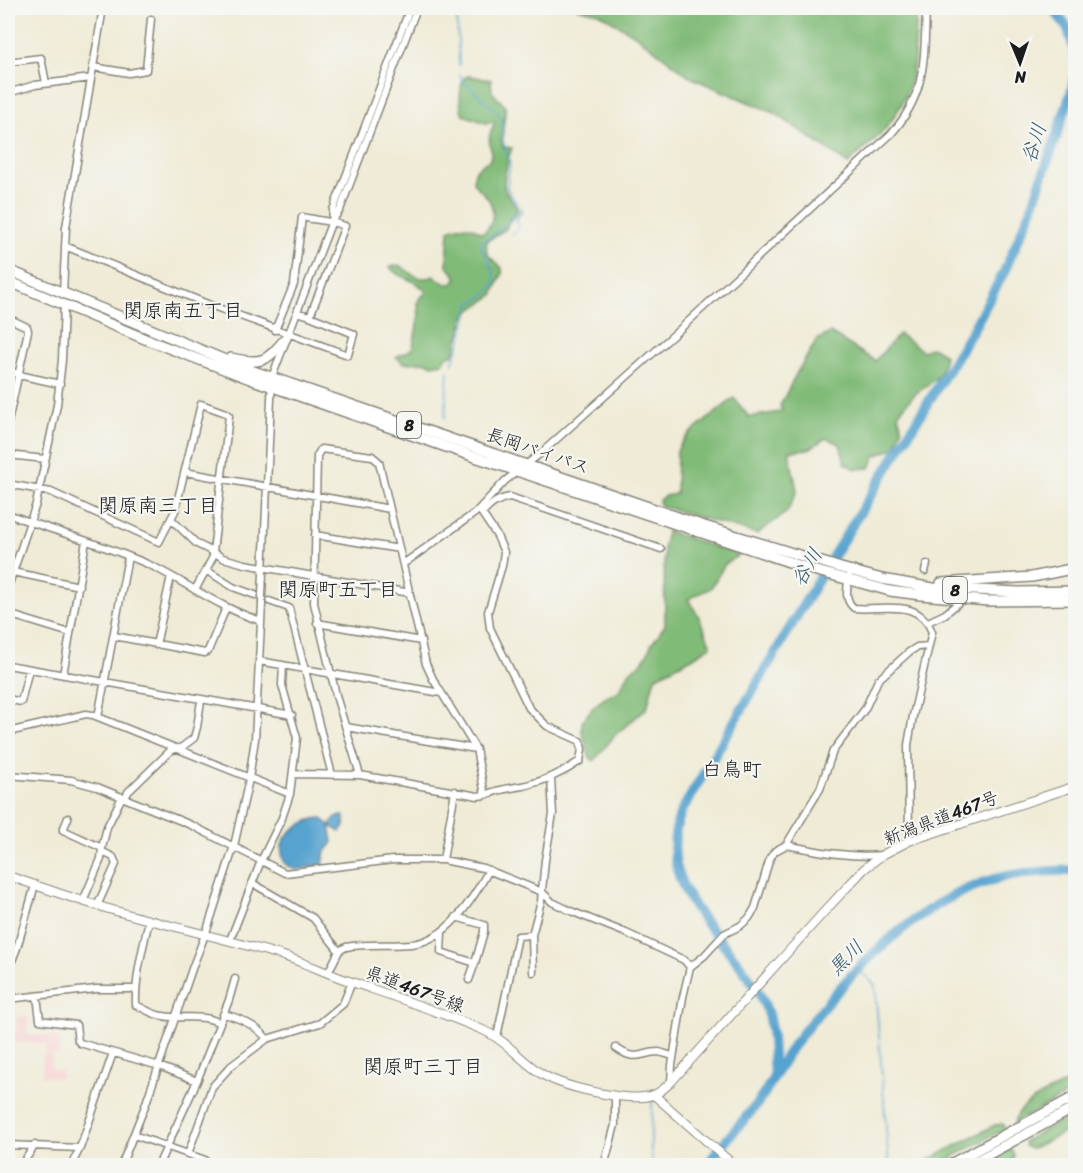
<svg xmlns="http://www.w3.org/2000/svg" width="1083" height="1173" viewBox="0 0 1083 1173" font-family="Sriracha,'Klee One',sans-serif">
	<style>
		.built { fill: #f7d0cf }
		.forest { fill: #81bb78; stroke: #4e6c4a; stroke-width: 1.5 }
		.water { fill: #56a3cf; stroke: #396076; stroke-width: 1.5 }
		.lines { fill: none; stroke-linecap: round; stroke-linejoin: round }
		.stream { stroke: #56a3cf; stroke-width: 1.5 }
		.river { stroke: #56a3cf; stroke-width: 10 }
		.minor-casing { stroke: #868479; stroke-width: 9 }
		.major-casing { stroke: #868479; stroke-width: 10 }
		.highway-casing { stroke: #868479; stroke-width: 12 }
		.minor { stroke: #fff; stroke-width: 6 }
		.major { stroke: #fff; stroke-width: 8 }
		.highway { stroke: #fff; stroke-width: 9 }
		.minor-bridge-casing { stroke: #868479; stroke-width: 9; stroke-linecap: butt }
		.minor-bridge { stroke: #fff; stroke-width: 6 }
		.labels { text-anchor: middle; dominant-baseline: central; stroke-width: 4.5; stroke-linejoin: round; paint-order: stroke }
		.shield { fill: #f6f6f2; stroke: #5d5d5c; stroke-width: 1.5 }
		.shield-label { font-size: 16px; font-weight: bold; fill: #1c1c1c }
		.street-label { font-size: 18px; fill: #1c1c1c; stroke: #f6f6f2 }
		.water-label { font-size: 20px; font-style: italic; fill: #36596d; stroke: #f6f6f2 }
		.neighbourhood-label { font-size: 20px; fill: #1c1c1c; stroke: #f6f6f2 }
	</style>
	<rect width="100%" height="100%" fill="#f6f6f2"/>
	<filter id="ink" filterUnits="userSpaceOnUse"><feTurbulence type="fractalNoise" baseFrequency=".0167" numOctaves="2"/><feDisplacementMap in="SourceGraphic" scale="12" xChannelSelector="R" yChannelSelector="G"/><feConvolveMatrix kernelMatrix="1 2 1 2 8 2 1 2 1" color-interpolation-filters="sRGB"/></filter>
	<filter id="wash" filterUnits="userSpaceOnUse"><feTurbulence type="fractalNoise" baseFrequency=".008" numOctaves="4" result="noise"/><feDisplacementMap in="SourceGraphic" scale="24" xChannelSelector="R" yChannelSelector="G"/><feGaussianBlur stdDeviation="1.35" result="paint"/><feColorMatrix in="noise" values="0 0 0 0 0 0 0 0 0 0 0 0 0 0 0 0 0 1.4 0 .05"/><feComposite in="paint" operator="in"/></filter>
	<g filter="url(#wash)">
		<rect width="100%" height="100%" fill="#efebd6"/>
		<path class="built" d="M17 1016 28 1017 27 1035 60 1036 59 1055 52 1054 51 1070 62 1071V1078L42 1077 43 1055H50L45 1054V1043L8 1042V1032H17Z"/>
		<path class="forest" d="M576 8H917C914 55 919 87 886 128 876 140 860 152 848 164L776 114 692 78 635 35 599 13Z
			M470 76 491 80 492 92 505 106C506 120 500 132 503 147L512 148C508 157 502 182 505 190 508 198 515 203 518 210L510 218 506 229 487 241C484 259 493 257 502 268V274L493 295 470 311 464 318 454 354 446 357 443 363 432 365 427 362 404 363 396 357 409 351 413 347 419 315 418 303 419 299 426 293C419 278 398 280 390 267L400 265C410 273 421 283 434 276 441 282 453 290 457 277L447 266 449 230C461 225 471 224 481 233 495 226 496 207 486 196 482 191 476 187 473 182 474 168 479 166 490 160 494 144 484 144 494 124L493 122 486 123 463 115C459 105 459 85 465 77Z
			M830 333 875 361 899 334 923 351 932 347 945 355C941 380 936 378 918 392 910 398 904 407 898 414L902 429 895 448 875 456 870 468 856 469 845 463 840 444 826 438 809 449 789 451 797 491 787 512 757 534 660 506 659 500 664 496 676 494 677 451 681 444 688 435 734 398 749 417 780 412 782 409 780 406 796 374 817 340Z
			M667 531 739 555 725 564 711 588 688 599 699 617 711 646 692 658 655 677 647 708 615 735 594 761 590 758 587 749 582 732V722L593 707 606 697 619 691 630 671 641 663 647 655 651 645 665 625 664 545Z
			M1075 1079V1090L1014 1123C1017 1102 1057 1088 1075 1079Z
			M1075 1113V1127L1031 1149 1025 1146 1024 1141Z
			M1003 1124 1005 1129 938 1165H919L995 1125Z
			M1010 1149 1014 1154 1013 1161 1005 1165H981Z"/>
		<path class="water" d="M342 816 345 817V826L340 832 330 826 333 842 324 854V861L321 865 295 870 285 864C283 858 280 850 282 845 286 830 307 819 321 818L330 825 336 817Z"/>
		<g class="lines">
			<path class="stream" d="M459 65 457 18 460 8
				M512 234 518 228 517 218 522 210
				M452 364 461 340 470 304C498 288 501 284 486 256 483 251 481 249 481 243L498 232 522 210 510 195 507 187 510 162 503 142V118L462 80 460 74
				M445 418 448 371
				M858 969 875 985 889 1166
				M652 1100C653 1124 648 1141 653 1166"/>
			<path class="river" d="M1053 8 1068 29 1076 55
				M774 1074C772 1049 774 1020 761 997 729 936 651 892 681 812L817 582 971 333 1004 272 1031 210 1071 93 1076 72
				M707 1166C722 1142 743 1123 759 1101 771 1085 778 1067 790 1050 842 979 917 896 1007 876 1030 871 1053 871 1076 870"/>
		</g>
	</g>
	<g filter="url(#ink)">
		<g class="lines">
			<g class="minor-casing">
				<path id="minor" d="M8 62 41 58 46 83
					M93 67 129 73 146 70 151 19
					M8 93 35 85 91 78
					M332 221 333 210 410 8
					M65 246 210 305 348 355 354 334 310 316
					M63 294 66 227 103 8
					M8 318 27 327 28 331 8 422
					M275 330 294 284 302 217C316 220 331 221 345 226L310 316 297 312
					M8 370 19 375 60 384
					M321 449 372 456 379 462 426 664 433 679 476 749 485 795 478 796 360 775 337 699 314 603 317 456Z
					M8 455 45 459
					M185 472 390 509
					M8 484 51 492 159 542 175 511 201 404 226 413 229 416 213 552 223 558 245 564 410 593
					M479 509 497 536 504 552 502 566 488 612 490 628 529 708 547 726 580 741 582 749 580 761C563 773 547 780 527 785 513 788 498 789 485 795
					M483 513C491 504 498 499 510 497L661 549
					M8 514C56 532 107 545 154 567 190 585 222 609 261 621
					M172 520 197 544 213 552V557L195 590
					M315 535 399 549
					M403 564 475 513 505 481 541 453 679 330 891 134C927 94 924 58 926 8
					M206 570 233 587 255 595
					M925 571 927 564
					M13 572 79 586
					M849 577C847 588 844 600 854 608 884 611 918 597 932 632L913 716 908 745 909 841
					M8 587 36 504 57 405 62 360 64 304
					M262 595 272 377 332 221 340 210 417 8
					M269 601 289 608 332 775
					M8 614 70 633
					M928 622 945 614 964 598
					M317 623 421 641
					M114 636 205 653 208 651 226 608
					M156 645 171 576
					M259 661 441 693
					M8 665 292 715
					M63 675 86 541
					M8 699 21 702 29 669
					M98 717 128 557
					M346 727 476 749
					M8 732 86 714 93 715 290 794
					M294 774 360 775
					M8 775 71 780 97 787 191 825 285 873 393 860H443L483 868 542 892 552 902 573 912 626 933 684 960 690 967
					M125 798 128 792 170 751 182 747 194 738 197 727 201 701
					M68 818 63 830 102 848 107 827 122 797
					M786 845C818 851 848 858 882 855
					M443 860 455 791
					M252 883 313 918 339 951
					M83 901 101 859 102 848
					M97 906 116 864 113 857 103 852
					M149 920C143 948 135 976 136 1005 145 1009 153 1015 163 1016 183 1020 201 1013 220 1023
					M442 932 441 952 475 963 484 932V925L456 917
					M230 940 261 861 282 818 290 794 297 738 282 685 283 665
					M8 971 17 948 35 885
					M533 972 532 935 541 901 545 860 553 814 551 778
					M328 973 339 951 346 947C367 943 389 946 411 944 447 941 473 899 489 870
					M469 980 475 963
					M37 996 40 1020 76 1025 78 1041 80 1043 159 1066 197 1081
					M8 999 96 989H135
					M224 1014C239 1018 257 1026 267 1039
					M497 1037 518 936 532 935
					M616 1048C637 1063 640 1052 659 1052 663 1053 669 1055 673 1056
					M671 1082 672 1065 683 997 690 967 704 956 724 934 740 926 749 918 755 908 770 858 775 851 786 845 820 789 833 751 865 709 878 680 909 652 917 647 929 646
					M134 1135 205 1160 208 1166
					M8 1145 80 1148
					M188 1154 212 1087 231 1066 267 1039 320 1023 343 1004 352 982
					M21 1166 35 1145
					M71 1166 80 1148 113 1053
					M121 1166 145 1106 193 966 208 927 234 846 249 779 255 739 262 604
					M158 1166 197 1081 229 1000 235 979
					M604 1166 615 1125V1096"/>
			</g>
			<g class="major-casing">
				<path id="major" d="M8 876C39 886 70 898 102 907 160 924 219 937 277 954 302 961 325 973 349 981 395 997 441 1012 485 1031 509 1042 524 1065 547 1077 569 1088 630 1103 653 1095 660 1093 666 1087 671 1082L823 913 864 869 882 855 909 841 1076 786
					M654 1095 735 1166"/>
			</g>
			<g class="highway-casing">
				<path id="highway" d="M8 270 242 367 698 524 841 568 882 579 933 588 1018 592 1076 591
					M8 281 145 339 250 379 475 457 813 570 890 591 921 595 988 601 1076 600
					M231 358C262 365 266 362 286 338
					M941 583 1032 577 1076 568
					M947 1166 1076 1096
					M967 1166 1076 1107"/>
			</g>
			<use href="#minor" class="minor"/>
			<use href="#major" class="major"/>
			<use href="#highway" class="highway"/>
			<g class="minor-bridge-casing">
				<path id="minor-bridge" d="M262 604V595"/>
			</g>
			<use href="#minor-bridge" class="minor-bridge"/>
		</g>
	</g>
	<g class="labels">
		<g class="shield">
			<rect x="397" y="412" width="24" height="26" rx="4.5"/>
			<rect x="943" y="577" width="24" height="26" rx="4.5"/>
		</g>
		<g class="shield-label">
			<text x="409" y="425">8</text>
			<text x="955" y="590">8</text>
		</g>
		<g class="street-label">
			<text transform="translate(538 451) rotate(19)">長岡バイパス</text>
			<text transform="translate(941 818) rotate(-21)">新潟県道467号</text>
			<text transform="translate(415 989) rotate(20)">県道467号線</text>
		</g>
		<g class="water-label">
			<text transform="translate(1034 143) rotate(-72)">谷川</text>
			<text transform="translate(807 567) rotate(-59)">谷川</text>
			<text transform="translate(846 958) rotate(-45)">黒川</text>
		</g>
		<g class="neighbourhood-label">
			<text x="183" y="310">関原南五丁目</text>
			<text x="158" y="505">関原南三丁目</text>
			<text x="338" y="589">関原町五丁目</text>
			<text x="732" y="769">白鳥町</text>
			<text x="423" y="1066">関原町三丁目</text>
		</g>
	</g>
	<rect width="1083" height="1173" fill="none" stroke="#f6f6f2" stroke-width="30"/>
	<g transform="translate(1020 63) rotate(178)" stroke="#f6f6f2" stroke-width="4.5" paint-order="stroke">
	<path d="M0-4.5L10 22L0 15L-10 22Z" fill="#1c1c1c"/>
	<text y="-9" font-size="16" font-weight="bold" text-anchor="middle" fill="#1c1c1c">N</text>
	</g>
</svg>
